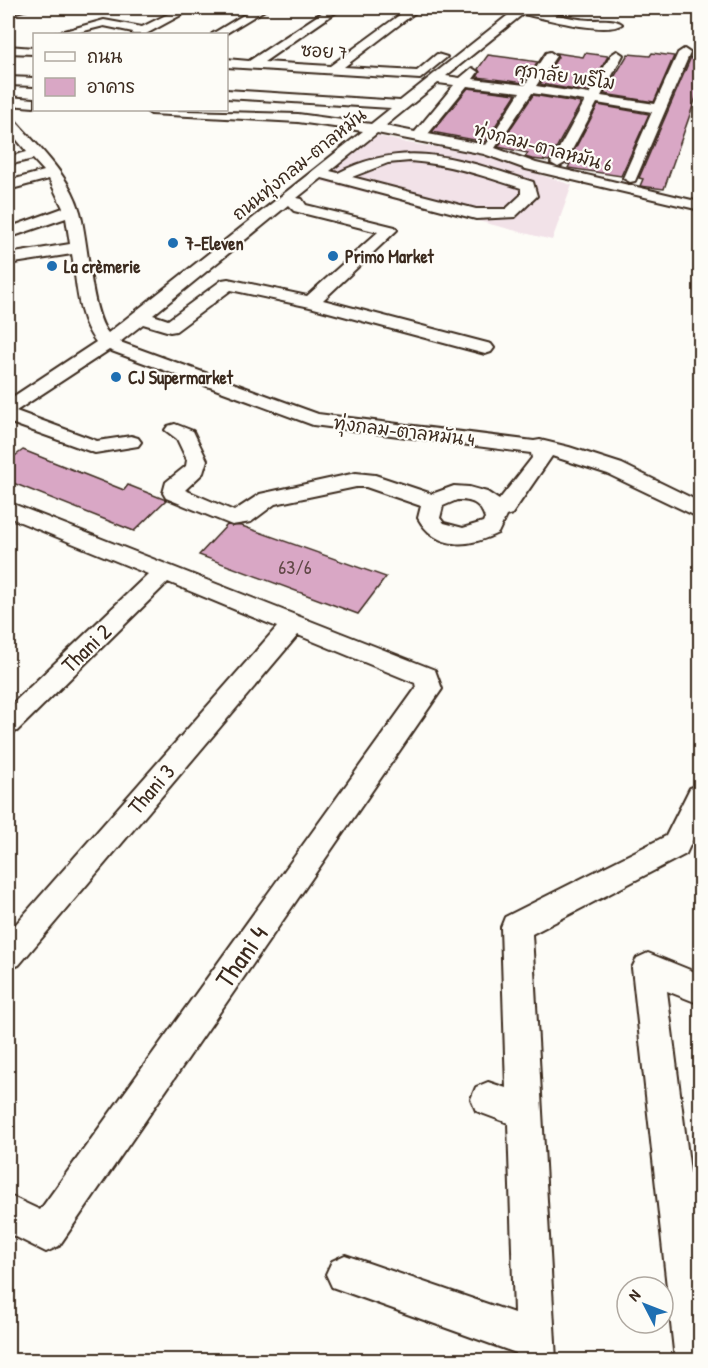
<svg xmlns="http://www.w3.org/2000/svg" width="708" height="1368" viewBox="0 0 708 1368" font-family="'Patrick Hand','Playpen Sans Thai',sans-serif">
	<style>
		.built { fill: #f2e2e8 }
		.building { fill: #d9a7c5; stroke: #3b2a1e; stroke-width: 1.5 }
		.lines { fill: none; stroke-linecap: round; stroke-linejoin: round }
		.minor-casing { stroke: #3b2a1e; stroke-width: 4 }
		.minor { fill: #fdfcf7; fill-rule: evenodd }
		.poi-dot { fill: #1f6fb2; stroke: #fdfcf7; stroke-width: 2 }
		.labels { text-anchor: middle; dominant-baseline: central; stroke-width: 4.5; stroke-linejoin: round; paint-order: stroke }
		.far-street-label { font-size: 18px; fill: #3b2a1e; stroke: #fdfcf7 }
		.far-poi-label { font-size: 18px; font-weight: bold; fill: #3b2a1e; stroke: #fdfcf7; text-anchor: start }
		.number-label { font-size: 20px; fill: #624948 }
		.street-label { font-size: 22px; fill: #3b2a1e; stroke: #fdfcf7 }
		.near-street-label { font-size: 27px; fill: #3b2a1e; stroke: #fdfcf7 }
	</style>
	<rect width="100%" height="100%" fill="#fdfcf7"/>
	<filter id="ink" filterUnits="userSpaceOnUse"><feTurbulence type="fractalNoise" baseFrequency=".0167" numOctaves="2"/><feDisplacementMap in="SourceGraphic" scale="12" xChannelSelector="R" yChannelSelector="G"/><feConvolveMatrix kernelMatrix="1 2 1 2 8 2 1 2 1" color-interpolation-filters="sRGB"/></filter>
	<g filter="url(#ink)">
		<path class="built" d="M375 135 407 143 470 152 572 185 552 240 321 181Z"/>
		<path class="building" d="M556 53 583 57 585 53 608 56 588 92 540 84 558 57Z
			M652 53 674 56 654 102 604 94 628 54 650 56Z
			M488 55 518 59 538 62 524 83 477 77 480 72 478 69Z
			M691 57 700 58V86L664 189 640 186 643 179 639 178Z
			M468 88 516 94 485 142 432 132Z
			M533 95 581 103 549 161 532 159 525 157 528 153 498 147Z
			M598 105 649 114 621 176 568 168 570 164H567Z
			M23 450 124 490 128 485 166 500 134 531 8 481V461Z
			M227 525 242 526 386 577 358 614 199 555Z"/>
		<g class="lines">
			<g class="minor-casing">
				<path id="minor" d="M8 8H32L8 14Z
					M180 8H194L146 34H132L133 32 104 26 72 34H54L104 20 142 27Z
					M255 8H268L225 34H212Z
					M329 8H342L264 62 330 66 409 8H421L344 67 417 71 437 54 447 57 420 79 226 67V59L249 61Z
					M517 8C540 8 565 19 590 20 600 20 614 18 622 24 607 36 543 18 523 14L446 76 460 78 472 68 478 72 473 79 525 85 546 53 550 52 556 56 536 86 589 94 611 55 617 51 623 55 601 96 655 104 678 53 684 49 690 53 635 181 630 182 623 178 652 112 597 103 565 163 558 167 551 163 585 101 532 93 495 148 536 163 700 202V210L526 169 484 154 377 133 330 171 338 173C408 137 463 160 533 182L537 196 515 217 476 219 322 178 297 198 302 199 306 205 395 227 397 230 323 300 491 344 494 348 491 352 485 354 310 307 231 290 176 331 170 332 143 324 120 342 318 414 534 441 540 440 569 447 622 464 700 502V518L608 474 552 456 512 514 506 516 498 533C468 548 436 550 418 518L421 506 366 487H356L275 504 251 522 232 525 166 498 163 493 166 482 186 466 187 460 177 439 165 430 168 426 175 424 193 431 207 460 203 473 185 490 234 511 260 494 356 473 375 475 432 494 454 486 469 487 487 492 499 500 532 458 531 453 313 425 109 350 16 411 97 441 131 436 138 438 141 442 138 446 95 453 8 422V400L96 342C77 318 77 283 72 254L8 264V254L70 244 66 218 8 238V228L63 208 49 179 8 190V181L44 171 33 159 8 165V157L27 152 8 129V117L13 118C37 146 70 175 80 212 88 241 91 313 108 333L363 131 298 122 151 114 145 110 298 114 371 124 391 108 226 98V90L400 101ZM438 83 454 85 415 132 385 126ZM467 86 520 92 486 145 428 134ZM410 161C449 164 484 176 521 188V195L506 209H476L352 177 388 163ZM288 205 294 211 378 232 307 296 228 279 222 280 168 320 153 315ZM457 500C472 500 480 503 485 518L483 522 463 528 444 523 440 518 443 506Z
					M8 46 34 48V54L8 53Z
					M8 77 34 78V86L8 85Z
					M8 97 34 99V107L8 105Z
					M8 502 435 670 442 689 59 1246 46 1252 8 1233V1195L40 1210 416 688 415 683 298 635 19 965 8 969V933L277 627 168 582 17 731 8 734V708L148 574 8 517Z
					M700 785V824L686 854 532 934 556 1360H516V1353L332 1287 326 1274 332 1261 345 1255 514 1313 508 1123 476 1111 471 1099 476 1087 488 1082 506 1088 501 927 505 917 666 836 690 788Z
					M648 953 700 974V1004L667 991 700 1250V1360H675L632 968 637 958Z"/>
			</g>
			<use href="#minor" class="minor"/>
		</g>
	</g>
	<g class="poi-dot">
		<circle cx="173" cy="243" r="6"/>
		<circle cx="333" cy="256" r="6"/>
		<circle cx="52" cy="266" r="6"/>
		<circle cx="116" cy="377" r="6"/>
	</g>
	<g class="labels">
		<g class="far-street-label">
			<text transform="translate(324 51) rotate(4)">ซอย 7</text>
			<text transform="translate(565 76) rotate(8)">ศุภาลัย พรีโม</text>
			<text transform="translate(543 147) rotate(15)">ทุ่งกลม-ตาลหมัน 6</text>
			<text transform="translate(299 164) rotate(-39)">ถนนทุ่งกลม-ตาลหมัน</text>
			<text transform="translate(404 431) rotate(7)">ทุ่งกลม-ตาลหมัน 4</text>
		</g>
		<g class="far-poi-label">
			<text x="185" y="243">7-Eleven</text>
			<text x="345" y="256">Primo Market</text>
			<text x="64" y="266">La crèmerie</text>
			<text x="128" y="377">CJ Supermarket</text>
		</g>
		<g class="number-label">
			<text x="295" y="566">63/6</text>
		</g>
		<g class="street-label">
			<text transform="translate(86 648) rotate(-44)">Thani 2</text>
			<text transform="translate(151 789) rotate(-49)">Thani 3</text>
		</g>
		<g class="near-street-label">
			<text transform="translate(241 956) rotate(-55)">Thani 4</text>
		</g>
	</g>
	<rect width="708" height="1368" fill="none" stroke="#fdfcf7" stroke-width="30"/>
	<rect x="15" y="15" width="678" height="1338" fill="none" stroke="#3b2a1e" stroke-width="2" filter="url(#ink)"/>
	<rect x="33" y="33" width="195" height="78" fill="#fdfcf7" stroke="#afa8a0" stroke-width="1.5"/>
	<rect x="45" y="52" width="30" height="9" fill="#fdfcf7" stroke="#afa8a0" stroke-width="1.5"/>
	<text x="87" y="63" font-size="18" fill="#3b2a1e">ถนน</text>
	<rect x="45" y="78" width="30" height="18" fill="#d9a7c5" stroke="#afa8a0" stroke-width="1.5"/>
	<text x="87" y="93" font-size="18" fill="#3b2a1e">อาคาร</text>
	<g transform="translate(645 1305) rotate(312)"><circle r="28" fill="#fdfcf7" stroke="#afa8a0" stroke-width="1.5"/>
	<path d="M0-4.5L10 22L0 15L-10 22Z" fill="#1f6fb2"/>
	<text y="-9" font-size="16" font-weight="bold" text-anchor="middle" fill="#3b2a1e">N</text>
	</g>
</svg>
